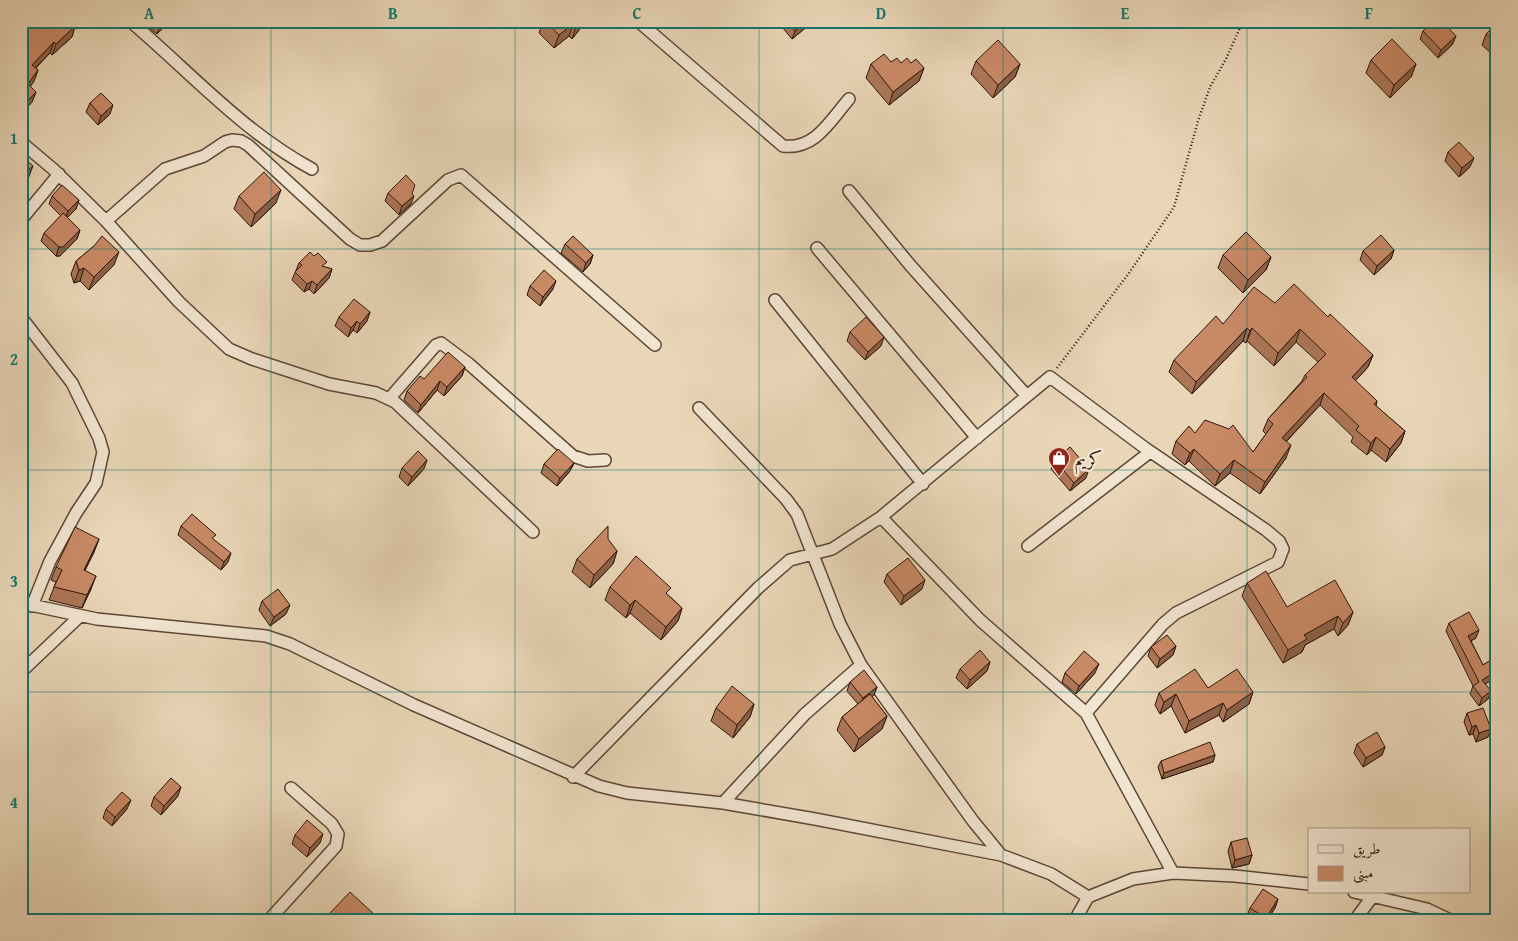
<svg xmlns="http://www.w3.org/2000/svg" width="1518" height="941" viewBox="0 0 1518 941" font-family="'Gentium Book Plus',Amiri,serif">
	<style>
		.lines { fill: none; stroke-linecap: round; stroke-linejoin: round }
		.minor-casing { stroke: #5c4637; stroke-width: 14 }
		.path { stroke: #2d160c; stroke-width: 2.5; stroke-dasharray: 1 2.5; stroke-linecap: butt }
		.minor { stroke: #f1e4d0; stroke-width: 11 }
		.wall { fill: #ac7657; stroke: #2d160c }
		.shaded-wall { fill: #8c6047; stroke: #2d160c }
		.building { fill: #c88965; stroke: #2d160c }
		.grid { fill: none; stroke: #0f766e; stroke-width: 1; stroke-opacity: 0.55 }
		.labels { text-anchor: middle; dominant-baseline: central; stroke-width: 5; stroke-linejoin: round; paint-order: stroke }
		.poi-label { font-size: 18px; fill: #2d160c; stroke: #f1e4d0; text-anchor: start }
		.neatline { fill: none; stroke: #0f766e; stroke-width: 2 }
		.grid-label { font-size: 16px; text-anchor: middle; font-weight: bold; fill: #0f766e }
	</style>
	<rect width="100%" height="100%" fill="#e9d6b7"/>
	<filter id="stains"><feTurbulence type="fractalNoise" baseFrequency=".004" numOctaves="4"/><feColorMatrix values="0 0 0 0 .2 0 0 0 0 .09 0 0 0 0 .02 0 0 0 .5 -.17"/></filter>
	<radialGradient id="worn" r=".72"><stop offset=".6" stop-color="#630" stop-opacity="0"/><stop offset="1" stop-color="#630" stop-opacity=".3"/></radialGradient>
	<g class="lines">
		<g class="minor-casing">
			<path id="minor" d="M130 21C190 72 242 131 312 169
				M638 21 783 146C815 150 830 121 849 99
				M21 142 53 169 106 221 179 302 229 349 252 359 329 384 376 393 395 402 533 532
				M849 191 910 265 1027 396
				M21 220 59 174
				M106 221 165 169 204 156 225 142 232 140 241 141 248 145 350 239 360 245H370L382 241 448 180 461 175 655 345
				M817 248 977 438
				M775 300 923 484
				M21 317 72 383 99 438 103 452 96 483 76 513 50 561 32 606
				M389 399 436 345 441 343 469 364 573 456 588 461 605 460
				M699 408 786 499 797 514 840 624 861 665 805 714 723 803
				M881 517 980 620 1086 713 1173 873
				M1028 546 1150 452
				M21 603 97 619 266 636 290 644 414 705 599 786 627 793 723 803 815 819 1001 855 1051 874 1088 897
				M861 665 973 821 1001 855
				M21 672 80 616
				M573 777 758 588 790 560 832 549 881 517 1050 377 1145 448 1266 530 1279 541 1283 549 1278 562 1176 613 1163 624 1086 713
				M1354 892 1427 909 1450 920
				M269 920 336 846 338 834 332 824 291 788
				M1075 920 1088 897 1133 879 1173 873 1235 876 1309 884
				M1355 920 1372 897"/>
		</g>
		<path class="path" d="M1057 368 1129 273 1174 207 1198 121 1210 87 1226 59 1243 21"/>
		<use href="#minor" class="minor"/>
	</g>
	<path class="wall" d="M21 21H72V22L75 26 72 37 52 55 50 53 36 68 38 70 34 81 30 86 36 92 32 102 21 114Z
		M151 21H169L168 23 157 34 149 28Z
		M543 21H584L583 25 572 39 569 36 554 48 539 33Z
		M777 21H810L809 25 792 39Z
		M1465 21H1481L1472 29Z
		M1497 23V53L1494 56 1482 45 1486 34Z
		M1423 31 1456 36 1452 45 1438 58 1420 39Z
		M1371 60 1416 64 1411 77 1390 98 1366 73Z
		M976 61 1020 64 1015 77 993 98 971 74Z
		M891 62 911 63 924 68 919 81 889 105 866 78 871 64Z
		M90 103 110 114 98 125 86 112Z
		M1448 152 1470 167 1459 177 1445 161Z
		M388 193 411 204 399 215 385 201Z
		M52 196 79 200 76 209 67 218 80 230 77 239 60 256H56L41 241 44 233 61 216 49 204Z
		M239 196 276 203 251 227 234 209Z
		M1497 203V217L1493 213Z
		M565 244 593 255 590 264 583 272 561 253Z
		M94 246 114 265 89 290 80 281 74 283 71 274 76 261Z
		M1394 250 1391 259 1374 275 1360 260 1363 251Z
		M1223 255 1271 257 1266 270 1243 293 1218 268Z
		M299 263 325 267 332 269 329 278 314 294 309 289 304 292 292 280Z
		M530 286 553 289 540 306 527 295Z
		M1275 303 1328 317 1373 355 1368 367 1355 381 1377 401 1376 406 1405 431 1401 443 1386 462 1371 450 1367 455 1351 442 1353 437 1320 405 1286 442V458L1260 494 1230 473 1215 486 1189 461 1185 465 1172 454 1176 441 1195 433 1253 452 1266 434 1263 431 1268 419 1302 381 1305 375 1318 362 1296 342 1274 366 1247 341 1246 343 1243 341 1192 394 1169 372 1174 360 1223 324Z
		M370 312 367 321 357 333 353 330 348 337 335 326 339 317Z
		M850 332 881 346 865 360 847 341Z
		M465 367 462 376 444 396 437 390 418 413 404 400 407 391 424 379Z
		M1055 460 1086 478 1070 491 1051 469Z
		M574 463 570 471 557 486 541 473 544 464Z
		M402 468 424 469 408 486 399 477Z
		M181 526 214 540 228 562 221 570 178 535Z
		M99 539 94 552 85 570 91 589 82 608 49 600 56 582 51 580 56 567Z
		M617 551 613 564 590 588 572 572 577 559Z
		M887 574 922 589 901 605 884 582Z
		M1247 583 1287 607 1353 612 1348 625 1338 636 1334 629 1305 645 1302 652 1283 663 1242 596Z
		M610 587 668 595 682 608 678 621 661 640 630 613 626 618 605 600Z
		M262 601 286 614 270 626 259 610Z
		M1449 623 1476 638 1471 641 1483 665 1497 656V677L1485 684 1488 699 1479 706 1470 694 1473 686 1446 631Z
		M1176 646 1173 655 1157 668 1148 656 1151 647Z
		M990 662 987 671 967 689 956 678 960 669Z
		M1065 673H1095L1076 694 1062 682Z
		M850 682 877 687 874 695 872 697 887 716 882 729 854 752 837 730 842 717 858 704 847 691Z
		M1208 688 1253 692 1249 704 1223 722 1219 715 1185 733 1171 706 1160 714 1155 705 1159 693Z
		M754 704 750 717 733 738 711 721 716 708Z
		M1467 713 1491 729 1488 737 1476 742 1473 734 1469 735 1464 722Z
		M1357 744 1385 747 1382 755 1363 767 1354 753Z
		M1215 755 1213 762 1162 779 1158 767 1161 761Z
		M178 796 161 815 151 806 154 797Z
		M106 809H127L112 826 103 818Z
		M295 835 320 843 307 857 292 844Z
		M1231 842 1252 855 1249 864 1232 868 1228 851Z
		M1278 899 1275 908 1267 920H1252L1247 916 1250 908Z
		M330 913 376 916 374 920H328Z"/>
	<path class="shaded-wall" d="M164 21H169L168 23 157 34 160 26Z
		M580 21H584L583 25 572 39 576 26Z
		M806 21H810L809 25 792 39 795 31Z
		M1475 21H1481L1472 29Z
		M574 23 569 36 554 48 559 35Z
		M75 26 72 37 52 55 56 44Z
		M1456 36 1452 45 1438 58 1441 50Z
		M54 42 50 53 28 75 32 65Z
		M1497 48V53L1494 56Z
		M1020 64 1015 77 993 98 998 85Z
		M1416 64 1411 77 1390 98 1394 85Z
		M924 68 919 81 889 105 893 92Z
		M38 70 34 81 25 95 28 84Z
		M36 92 32 102 21 114V108Z
		M113 105 110 114 98 125 101 116Z
		M1474 158 1470 167 1459 177 1462 168Z
		M33 166 28 179 21 185V177Z
		M281 190 276 203 251 227 255 214Z
		M414 196 411 204 399 215 402 206Z
		M79 200 76 209 65 220 68 211Z
		M80 230 77 239 60 256H56L59 247Z
		M1394 250 1391 259 1374 275 1377 266Z
		M119 252 114 265 89 290 94 277Z
		M593 255 590 264 583 272 586 263Z
		M1271 257 1266 270 1243 293 1248 280Z
		M84 268 80 281 74 283 79 270Z
		M332 269 329 278 314 294 317 285Z
		M312 281 309 289 304 292 307 284Z
		M556 281 553 289 540 306 543 297Z
		M370 312 367 321 357 333 360 324Z
		M357 321 353 330 348 337 351 328Z
		M1247 328 1243 341 1192 394 1196 382Z
		M1252 328 1247 341 1246 343 1250 331Z
		M1300 329 1296 342 1274 366 1278 353Z
		M884 337 881 346 865 360 868 352Z
		M1373 355 1368 367 1347 390 1352 377Z
		M465 367 462 376 444 396 447 387Z
		M440 381 437 390 418 413 421 405Z
		M1324 393 1320 405 1277 451 1282 438Z
		M1405 431 1401 443 1386 462 1390 449Z
		M1376 437 1371 450 1367 455 1371 443Z
		M1291 445 1286 458 1260 494 1265 482Z
		M1194 449 1189 461 1185 465 1190 453Z
		M427 460 424 469 408 486 412 477Z
		M1234 460 1230 473 1215 486 1220 474Z
		M574 463 570 471 557 486 560 478Z
		M1089 469 1086 478 1070 491 1074 483Z
		M99 539 94 552 79 583 84 570Z
		M617 551 613 564 590 588 594 575Z
		M231 553 228 562 221 570 224 562Z
		M96 576 91 589 82 608 87 595Z
		M925 580 922 589 901 605 904 596Z
		M635 600 630 613 626 618 630 605Z
		M290 605 286 614 270 626 274 617Z
		M682 608 678 621 661 640 666 627Z
		M1353 612 1348 625 1338 636 1343 623Z
		M1338 616 1334 629 1305 645 1302 652 1283 663 1288 650 1304 635Z
		M1479 630 1476 638 1465 644 1468 636Z
		M1176 646 1173 655 1157 668 1160 659Z
		M990 662 987 671 967 689 970 680Z
		M1099 664 1095 673 1076 694 1079 686Z
		M1497 671V677L1479 688 1482 680Z
		M877 687 874 695 860 707 863 698Z
		M1491 691 1488 699 1479 706 1482 698Z
		M1253 692 1249 704 1223 722 1227 710Z
		M1176 694 1171 706 1160 714 1164 702Z
		M1223 703 1219 715 1185 733 1189 721Z
		M754 704 750 717 733 738 737 725Z
		M887 716 882 729 854 752 859 739Z
		M1476 725 1473 734 1469 735 1472 727Z
		M1491 729 1488 737 1476 742 1479 733Z
		M1385 747 1382 755 1363 767 1366 758Z
		M1215 755 1213 762 1162 779 1164 773Z
		M181 787 178 796 161 815 164 806Z
		M131 800 127 809 112 826 115 817Z
		M323 834 320 843 307 857 310 848Z
		M1252 855 1249 864 1232 868 1235 860Z
		M1278 899 1275 908 1267 920H1265Z"/>
	<path class="building" d="M21 21H71L75 26 56 44 54 42 32 65 38 70 28 84 36 92 21 108Z
		M155 21H164L160 26Z
		M545 21H580L576 26 574 23 559 35Z
		M787 21H806L795 31Z
		M1433 21H1442L1456 36 1441 50 1423 31Z
		M1497 23V44L1486 34Z
		M1392 39 1416 64 1394 85 1371 60Z
		M998 40 1020 64 998 85 976 61Z
		M884 54 891 62 897 58 901 63 907 58 911 63 916 59 924 68 893 92 871 64Z
		M101 93 113 105 101 116 90 103Z
		M1459 142 1474 158 1462 168 1448 152Z
		M21 155 33 166 21 177Z
		M264 172 281 190 255 214 239 196Z
		M406 175 415 185 412 194 414 196 402 206 388 193Z
		M62 185 79 200 68 211 52 196Z
		M63 213 80 230 63 247H59L44 233Z
		M1246 232 1271 257 1248 280 1223 255Z
		M1381 235 1394 250 1377 266 1363 251Z
		M102 236 119 252 94 277 84 268 79 270 76 261 94 246Z
		M573 236 593 255 586 263 565 244Z
		M310 252 314 256 318 253 327 262 322 266 332 269 317 285 312 281 307 284 295 272 302 265 299 263Z
		M544 270 556 281 543 297 530 286Z
		M1294 284 1328 317 1330 314 1373 355 1352 377 1377 401 1374 404 1405 431 1390 449 1376 437 1371 443 1356 430 1359 426 1324 393 1282 438 1291 445 1265 482 1234 460 1220 474 1194 449 1190 453 1176 441 1189 426 1195 433 1205 420 1229 429 1233 425 1253 452 1273 424 1268 419 1307 377 1305 375 1326 354 1300 329 1278 353 1252 328 1250 331 1247 328 1196 382 1174 360 1216 316 1223 324 1254 287 1275 303Z
		M354 299 370 312 360 324 357 321 351 328 339 317Z
		M866 317 884 337 868 352 850 332Z
		M448 352 465 367 447 387 440 381 421 405 407 391 420 376 424 379Z
		M1070 447 1089 469 1074 483 1055 460Z
		M558 449 574 463 560 478 544 464Z
		M418 451 427 460 412 477 402 468Z
		M192 514 216 535 212 538 231 553 224 562 181 526Z
		M608 526V539L617 551 594 575 577 559Z
		M75 527 99 539 84 570 96 576 87 595 54 587 62 570 56 567Z
		M636 556 671 588 666 593 682 608 666 627 635 600 630 605 610 587Z
		M908 558 925 580 904 596 887 574Z
		M1266 571 1287 607 1335 580 1353 612 1343 623 1338 616 1304 635 1307 639 1288 650 1247 583Z
		M278 589 290 605 274 617 262 601Z
		M1469 612 1479 630 1468 636 1483 665 1497 656V671L1482 680 1491 691 1482 698 1473 686 1479 682 1449 623Z
		M1167 635 1176 646 1160 659 1151 647Z
		M980 650 990 662 970 680 960 669Z
		M1084 651 1099 664 1079 686 1065 673Z
		M1195 669 1208 688 1237 669 1253 692 1227 710 1223 703 1189 721 1176 694 1164 702 1159 693Z
		M864 670 877 687 863 698 850 682Z
		M732 686 754 704 737 725 716 708Z
		M870 694 887 716 859 739 842 717Z
		M1483 708 1491 729 1479 733 1476 725 1472 727 1467 713Z
		M1377 732 1385 747 1366 758 1357 744Z
		M1210 742 1215 755 1164 773 1161 761Z
		M171 778 181 787 164 806 154 797Z
		M122 792 131 800 115 817 106 809Z
		M307 820 323 834 310 848 295 835Z
		M1247 838 1252 855 1235 860 1231 842Z
		M1263 889 1278 899 1266 918 1250 908Z
		M350 892 376 916 372 920H337L330 913Z
		M1160 917 1164 920H1158Z"/>
	<path class="grid" d="M271 21V920M515 21V920M759 21V920M1003 21V920M1247 21V920M21 249H1497M21 470H1497M21 692H1497"/>
	<defs>
		<g id="shop-pin" transform="scale(1.125)"><path d="M0 17L-7.5 6A9.5 9.5 0 1 1 7.5 6Z" fill="#8f2418" stroke="#f1e4d0"/><path d="M-5-2.5h2.3a2.7 3.5 0 0 1 5.4 0H5L5.5 6h-11ZM-1.5-2.5h3a1.5 2.3 0 0 0-3 0Z" fill="#fff"/></g>
	</defs>
	<g fill-rule="evenodd">
		<use href="#shop-pin" x="1059" y="458"/>
	</g>
	<g class="labels">
		<g class="poi-label">
			<text x="1075" y="458">كريم</text>
		</g>
	</g>
	<rect width="1518" height="941" fill="none" stroke="#e9d6b7" stroke-width="55"/>
	<rect x="1308" y="828" width="162" height="65" fill="#f1e4d0" stroke="#a39282"/>
	<rect x="1318" y="845" width="25" height="8" fill="#f1e4d0" stroke="#a39282"/>
	<text x="1353" y="854" font-size="15" fill="#2d160c">طريق</text>
	<rect x="1318" y="866" width="25" height="15" fill="#c88965" stroke="#a39282"/>
	<text x="1353" y="878" font-size="15" fill="#2d160c">مبنى</text>
	<rect x="28" y="28" width="1462" height="886" class="neatline"/>
	<g class="grid-label">
		<text x="149" y="19">A</text>
		<text x="393" y="19">B</text>
		<text x="637" y="19">C</text>
		<text x="881" y="19">D</text>
		<text x="1125" y="19">E</text>
		<text x="1369" y="19">F</text>
		<text x="14" y="144">1</text>
		<text x="14" y="365">2</text>
		<text x="14" y="587">3</text>
		<text x="14" y="808">4</text>
	</g>
	<rect width="100%" height="100%" filter="url(#stains)"/>
	<rect width="100%" height="100%" fill="url(#worn)"/>
</svg>
